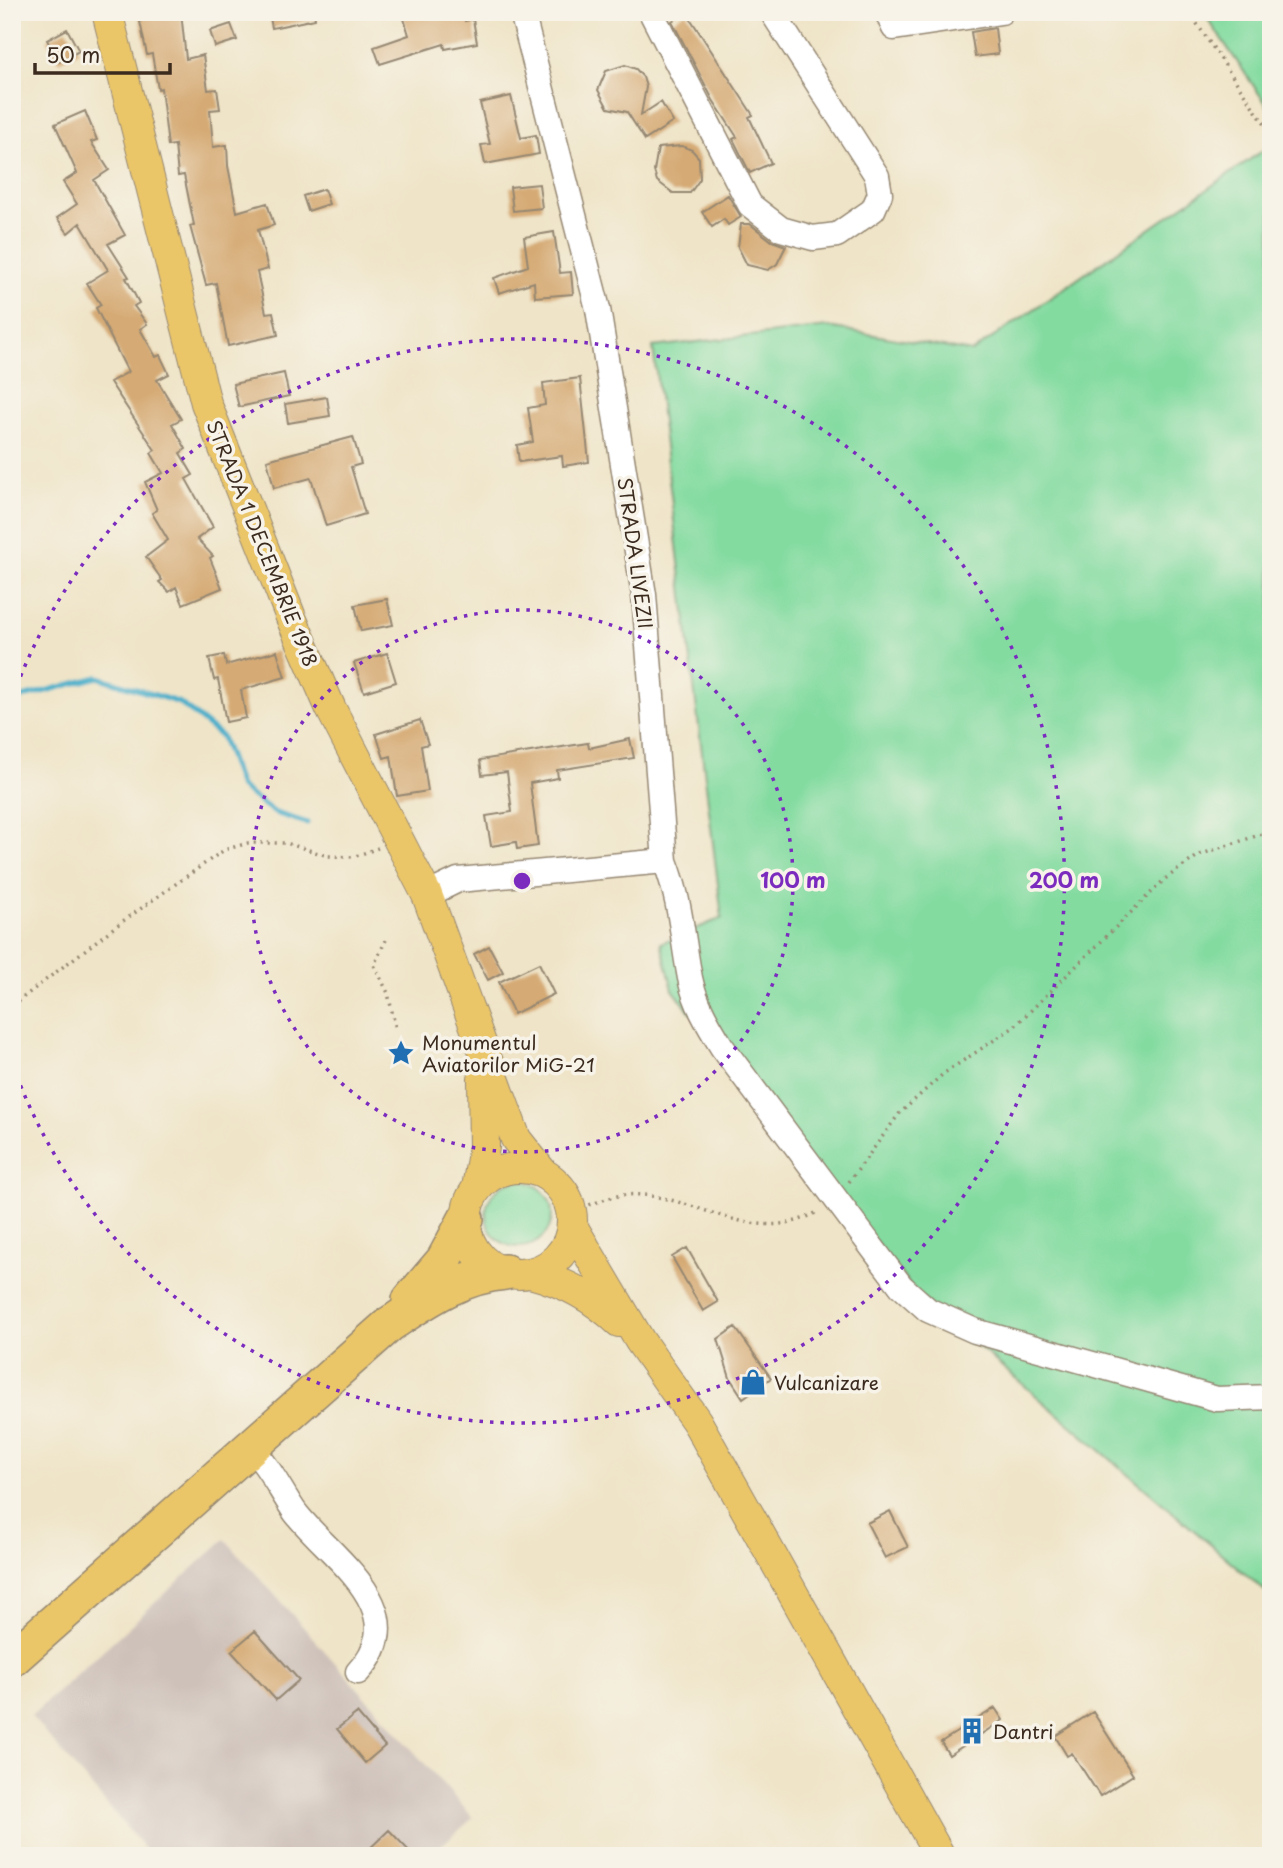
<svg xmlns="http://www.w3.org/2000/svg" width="1283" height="1868" viewBox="0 0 1283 1868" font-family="'Playpen Sans',sans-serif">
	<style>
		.industrial { fill: #cec1ba }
		.green { fill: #83dba0; stroke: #5f825f; stroke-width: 2 }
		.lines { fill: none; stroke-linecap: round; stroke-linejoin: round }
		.stream { stroke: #4aafca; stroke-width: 5 }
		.building { fill: #d5aa75 }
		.minor-casing { stroke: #958772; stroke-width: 27 }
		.major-casing { stroke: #958772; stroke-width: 32 }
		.highway-casing { stroke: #958772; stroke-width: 38 }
		.path { stroke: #958772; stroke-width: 3.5; stroke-dasharray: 2 5; stroke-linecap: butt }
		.minor { stroke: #fff; stroke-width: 24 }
		.major { stroke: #ebc669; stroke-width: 30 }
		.highway { stroke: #ebc669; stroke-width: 35 }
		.ring { fill: none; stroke: #7b2cbf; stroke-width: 3.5; stroke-dasharray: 3.5 7 }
		.labels { text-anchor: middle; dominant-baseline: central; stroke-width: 7; stroke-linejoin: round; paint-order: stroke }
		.street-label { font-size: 19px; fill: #3b2a1e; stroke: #f7f3e8 }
		.poi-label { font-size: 19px; fill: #3b2a1e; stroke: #f7f3e8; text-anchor: start }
		.centre { fill: #7b2cbf; stroke: #f7f3e8; stroke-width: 3.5 }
		.ring-label { font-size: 21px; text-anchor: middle; font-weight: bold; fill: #7b2cbf; stroke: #f7f3e8; stroke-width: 7; stroke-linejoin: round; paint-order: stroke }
	</style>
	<rect width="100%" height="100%" fill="#f7f3e8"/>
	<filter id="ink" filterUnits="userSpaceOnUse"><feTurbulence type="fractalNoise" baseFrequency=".0143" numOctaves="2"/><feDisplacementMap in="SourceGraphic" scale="14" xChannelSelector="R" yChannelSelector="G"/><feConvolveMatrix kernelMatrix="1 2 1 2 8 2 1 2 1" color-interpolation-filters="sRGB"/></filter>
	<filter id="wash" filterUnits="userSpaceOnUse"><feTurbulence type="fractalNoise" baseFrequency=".00686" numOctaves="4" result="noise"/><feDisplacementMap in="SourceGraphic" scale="28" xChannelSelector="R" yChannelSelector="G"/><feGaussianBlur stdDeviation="1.57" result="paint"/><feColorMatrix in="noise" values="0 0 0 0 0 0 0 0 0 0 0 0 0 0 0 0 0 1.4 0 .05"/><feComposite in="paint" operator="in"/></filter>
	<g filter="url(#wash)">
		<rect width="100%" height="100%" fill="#efe4c7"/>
		<path class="industrial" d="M225 1539 473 1818 429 1856H151L31 1716Z"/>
		<path class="green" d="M1203 12H1271V111Z
			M1271 145V1596L917 1294 673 990 661 943 722 918 653 347 828 327 972 352Z
			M486 1214a33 33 0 1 1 66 0a33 33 0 1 1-66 0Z"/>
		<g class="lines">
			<path class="stream" d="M12 700 98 677 180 703 222 737 240 787 275 813 307 823"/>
		</g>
		<g id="blocks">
			<path class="building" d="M138 12H181L186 59 203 55 208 90 217 89 220 109 210 110 213 147 227 145 228 166 237 212 267 203 274 225 258 230 268 269 257 272 266 313 273 312 278 335 228 346 216 283 206 285 190 226 194 225 184 175 178 176 175 145 168 146 161 88 158 89 152 54 147 55Z
				M269 12H314L315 19 272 28Z
				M402 12H464L465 21 473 19 477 43 445 49 444 44 380 64 374 47 409 35Z
				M686 12 753 115 749 117 771 163 750 173 733 139 737 137 713 100 672 21Z
				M231 24 237 40 215 47 210 31Z
				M995 28 998 54 975 57 971 32Z
				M67 29 79 51 59 62 47 40Z
				M625 65 636 69 643 77 646 87 641 115 661 102 673 122 645 140 627 112 608 108 598 90 606 71Z
				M511 96 521 138 536 135 539 154 485 164 481 145 490 144 480 103Z
				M85 111 97 140 91 142 109 170 94 180 125 235 108 244 129 277 126 278 139 303 134 306 147 324 140 329 156 357 160 355 169 374 157 380 181 419 172 424 186 449 180 453 193 475 186 479 213 527 197 539 213 556 210 558 222 588 183 604 176 587 169 592 159 582 162 580 146 557 168 540 152 513 157 510 145 482 163 473 151 453 155 450 110 382 128 372 96 308 101 305 87 283 108 270 80 223 68 233 57 218 77 204 63 182 77 173 55 124Z
				M682 146 692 150 699 158 700 179 690 193H673L657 181 654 171 658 148Z
				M539 184 542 208 513 211 510 187Z
				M324 189 329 204 308 211 303 196Z
				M728 195 741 217 728 225 724 219 712 227 702 212Z
				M741 224H750L772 241 786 246 777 264 768 270 747 265 738 247Z
				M554 232 560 273 571 272 573 294 535 297 534 282 499 293 494 278 528 266 524 237Z
				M284 373 289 396 239 407 233 384Z
				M580 378 589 462 563 466 562 456 519 462 517 445 533 442 528 408 545 405 543 383Z
				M327 397 330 416 288 423 285 404Z
				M353 437 361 464 351 467 365 514 326 526 311 478 274 488 267 460Z
				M387 599 393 625 361 631 355 605Z
				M277 651 285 677 241 690 246 718 226 722 218 679 214 680 209 658 224 655 226 665Z
				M387 653 396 682 364 692 354 663Z
				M420 720 428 744 421 746 428 791 397 796 391 756 384 758 376 734Z
				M630 739 634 758 557 770 558 778 530 783 538 846 517 849 516 842 491 846 486 816 512 812 507 772 482 775 480 760 588 743 589 748Z
				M489 946 503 972 488 980 474 954Z
				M539 963 554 994 514 1014 499 982Z
				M687 1248 718 1302 703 1311 672 1257Z
				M735 1327 771 1378 743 1398 730 1378 718 1339Z
				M890 1511 908 1547 885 1558 867 1523Z
				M255 1631 299 1680 276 1700 231 1651Z
				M995 1708 1003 1720 949 1755 941 1742Z
				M1093 1712 1133 1775 1100 1796 1072 1753 1067 1756 1055 1736Z
				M357 1713 385 1746 365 1763 337 1729Z
				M389 1830 414 1856H362Z"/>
		</g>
	</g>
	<g filter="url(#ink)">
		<use href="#blocks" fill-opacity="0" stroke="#958772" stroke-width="2"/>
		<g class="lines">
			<g class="minor-casing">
				<path id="minor" d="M887 12 894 28 1001 12
					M652 14 750 205 781 229 813 238 837 235 873 210 880 194 877 176 772 12
					M665 861C681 901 682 937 690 978 695 1003 709 1026 722 1047L901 1286 928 1310 975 1331 1217 1399 1271 1397
					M427 895 458 880 665 861 644 595 598 309 522 12
					M263 1462C275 1478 284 1496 295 1512 329 1557 417 1609 358 1672"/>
			</g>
			<g class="major-casing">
				<path id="major" d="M107 12 206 403 292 620 331 709 427 895 516 1139 543 1173
					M466 1221a53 53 0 1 1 106 0a53 53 0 1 1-106 0Z
					M477 1188 484 1147 483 1079
					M572 1226 640 1341 697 1422 940 1856
					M530 1273C565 1282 593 1297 619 1322"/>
			</g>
			<g class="highway-casing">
				<path id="highway" d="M410 1300 444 1260 466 1219
					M12 1659 390 1324C427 1300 460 1276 505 1272"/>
			</g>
			<path class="path" d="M1189 12 1268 129
				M386 940 374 965 388 993 396 1030
				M12 1006 116 926 224 850 248 843H286L328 856 353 857 378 848
				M849 1182 899 1114 943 1074 1014 1027 1165 879 1199 855 1271 831
				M583 1207C596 1203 611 1196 624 1195 691 1189 751 1251 819 1211"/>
			<use href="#minor" class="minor"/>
			<use href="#major" class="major"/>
			<use href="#highway" class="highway"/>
		</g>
	</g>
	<g class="ring">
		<circle cx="522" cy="881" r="271"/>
		<path d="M13 696A542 542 0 1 1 13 1066"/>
	</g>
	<defs>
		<g id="sight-bare" transform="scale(2.1)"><path d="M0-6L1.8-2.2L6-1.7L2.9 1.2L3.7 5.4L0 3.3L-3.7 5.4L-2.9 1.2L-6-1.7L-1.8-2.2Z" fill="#1f6fb2" stroke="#f7f3e8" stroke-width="2.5" paint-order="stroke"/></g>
		<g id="shop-bare" transform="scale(2.1)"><path d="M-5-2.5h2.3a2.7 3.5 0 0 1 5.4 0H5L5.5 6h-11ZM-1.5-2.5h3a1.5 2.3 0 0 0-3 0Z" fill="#1f6fb2" stroke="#f7f3e8" stroke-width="2.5" paint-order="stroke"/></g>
		<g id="building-bare" transform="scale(2.1)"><path d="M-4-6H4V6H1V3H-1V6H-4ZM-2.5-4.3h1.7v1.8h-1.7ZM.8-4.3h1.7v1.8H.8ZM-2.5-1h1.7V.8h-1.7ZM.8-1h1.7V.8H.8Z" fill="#1f6fb2" stroke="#f7f3e8" stroke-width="2.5" paint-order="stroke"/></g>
	</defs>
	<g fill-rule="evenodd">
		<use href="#sight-bare" x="401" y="1053"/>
		<use href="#shop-bare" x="753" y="1382"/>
		<use href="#building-bare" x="972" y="1731"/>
	</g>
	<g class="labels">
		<g class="street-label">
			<text transform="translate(263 543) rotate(68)">STRADA 1 DECEMBRIE 1918</text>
			<text transform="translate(636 553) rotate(82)">STRADA LIVEZII</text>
		</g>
		<g class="poi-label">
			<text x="422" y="1042">Monumentul<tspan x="422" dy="22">Aviatorilor MiG-21</tspan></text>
			<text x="774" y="1382">Vulcanizare</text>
			<text x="993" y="1731">Dantri</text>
		</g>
	</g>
	<circle cx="522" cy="881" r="10" class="centre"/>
	<g class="ring-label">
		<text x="793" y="888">100 m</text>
		<text x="1064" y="888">200 m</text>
	</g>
	<rect width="1283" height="1868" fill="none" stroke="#f7f3e8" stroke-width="42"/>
	<path d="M35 63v10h135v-10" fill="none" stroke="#3b2a1e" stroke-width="3.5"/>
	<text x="46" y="63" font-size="21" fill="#3b2a1e" stroke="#f7f3e8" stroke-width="5" paint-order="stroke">50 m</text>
</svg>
